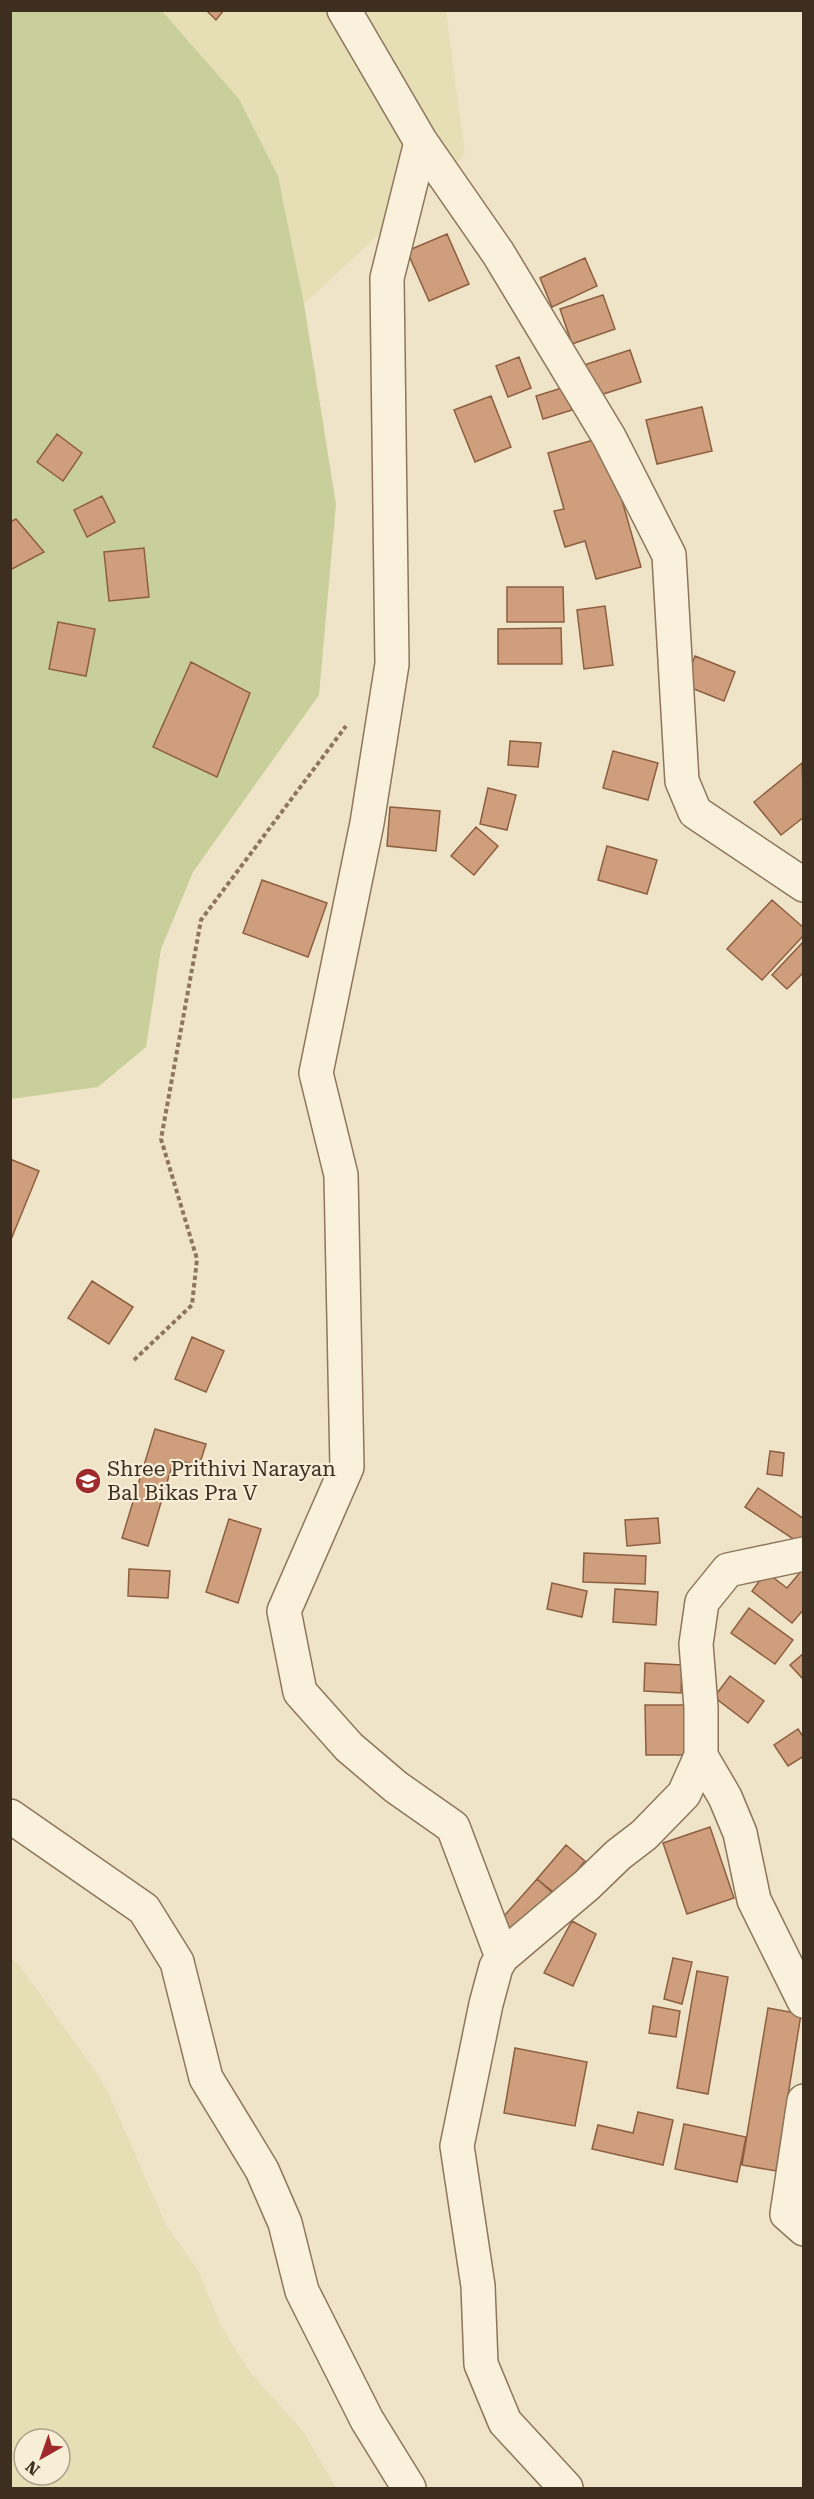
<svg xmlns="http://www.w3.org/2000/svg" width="814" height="2499" viewBox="0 0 814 2499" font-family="'Roboto Serif',serif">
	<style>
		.farmland { fill: #e6deb5; fill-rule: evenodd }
		.green { fill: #c9cf9b }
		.building { fill: #cf9f7d; stroke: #8d5f41; stroke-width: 1.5 }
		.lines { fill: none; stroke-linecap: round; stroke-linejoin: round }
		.minor-casing { stroke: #8d765c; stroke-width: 36 }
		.path { stroke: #8d765c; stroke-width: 4; stroke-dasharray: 4.5 3; stroke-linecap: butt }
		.minor { stroke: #faf1dc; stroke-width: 33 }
		.labels { text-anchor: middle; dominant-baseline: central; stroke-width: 4.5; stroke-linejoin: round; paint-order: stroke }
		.poi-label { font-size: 21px; fill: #3d2e20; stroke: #f7eed8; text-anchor: start }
	</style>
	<rect width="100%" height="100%" fill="#f0e4c8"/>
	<path class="farmland" d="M162 11H446L465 154 304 304 278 176 239 99Z
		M10 1958 19 1965 99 2076 108 2092 166 2225 198 2270 221 2326 250 2372 303 2431 336 2488H11ZM24 2439H60V2475H24Z"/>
	<path class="green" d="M10 11H162L239 99 278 176 304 304 336 504 319 695 193 872 161 949 146 1047 98 1087 11 1099Z"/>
	<path class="building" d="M206 10H224L216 20Z
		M447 234 469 284 429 301 407 251Z
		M585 258 597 286 552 307 540 278Z
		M603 295 615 329 572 344 560 309Z
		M630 350 641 382 594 397 584 365Z
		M519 357 531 388 508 397 496 366Z
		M565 387 572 410 543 419 536 396Z
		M491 396 511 447 475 462 454 410Z
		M702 407 712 451 657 464 646 420Z
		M57 434 82 453 63 481 37 462Z
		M604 437 641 567 596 579 585 541 565 547 554 511 564 509 548 453Z
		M102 496 115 522 87 537 74 510Z
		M16 519 44 552 10 570V522Z
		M144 548 149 597 109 601 104 552Z
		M507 587H563L564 622H507Z
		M605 606 613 665 584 669 577 610Z
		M58 622 95 629 86 676 49 669Z
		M561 628 562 664H498V629Z
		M695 656 735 672 724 701 684 685Z
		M191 662 250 693 217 777 153 747Z
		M510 741 541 743 538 767 508 765Z
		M613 751 658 763 648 800 603 788Z
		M802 763 804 817 781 835 754 802Z
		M488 788 516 795 507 830 480 824Z
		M390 807 440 811 436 851 387 846Z
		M476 827 498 846 474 875 451 856Z
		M607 846 657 860 647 894 598 880Z
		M262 880 327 903 308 957 243 933Z
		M772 900 804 928V935L762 980 727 949Z
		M804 941V975L802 974 787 989 772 975Z
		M10 1159 39 1171 10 1242Z
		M92 1281 133 1307 109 1344 68 1318Z
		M192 1337 224 1351 206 1392 175 1379Z
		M155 1429 206 1444 199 1466 174 1459 148 1546 122 1538Z
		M770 1451 784 1453 782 1476 767 1474Z
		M758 1488 804 1519V1546L745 1507Z
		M658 1518 660 1543 627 1546 625 1520Z
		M229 1519 261 1529 238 1603 206 1592Z
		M584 1553 646 1556 645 1584 583 1582Z
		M129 1569 170 1571 168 1598 128 1596Z
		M802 1570 804 1572V1609L792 1623 752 1591 766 1572 787 1588Z
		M552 1583 587 1591 582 1617 547 1609Z
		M615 1589 658 1592 656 1625 613 1622Z
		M749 1608 793 1640 775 1664 731 1633Z
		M804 1653V1680L790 1665Z
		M645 1663 682 1665 681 1693 644 1691Z
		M730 1676 764 1701 748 1723 714 1697Z
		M645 1705H685L687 1755H646Z
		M798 1729 804 1738V1756L788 1766 774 1745Z
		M710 1827 734 1898 687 1914 663 1843Z
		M566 1845 585 1861 557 1895 537 1879Z
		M537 1879 556 1896 514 1942 496 1925Z
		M572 1921 596 1934 573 1986 544 1973Z
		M673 1958 692 1962 682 2004 664 1999Z
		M697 1971 728 1977 708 2094 677 2088Z
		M653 2006 680 2011 676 2037 649 2033Z
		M768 2008 801 2014 776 2171 742 2165Z
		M515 2048 587 2062 575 2126 504 2113Z
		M638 2112 673 2120 663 2165 592 2149 598 2125 633 2133Z
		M684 2124 746 2137 737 2182 675 2169Z"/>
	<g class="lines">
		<g class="minor-casing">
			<path id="minor" d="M344 10 421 142 498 253 609 437 669 555 682 781 695 812 804 885
				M421 142 387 278 392 664 367 823 316 1073 341 1175 347 1467 284 1611 300 1692 349 1747 396 1787 453 1827 502 1957
				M804 1554 728 1570 702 1602 696 1644 701 1707V1756L725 1797 740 1833 754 1900 804 2001
				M10 1816 144 1909 177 1962 206 2078 262 2170 285 2223 302 2291 367 2420 409 2488
				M804 2101 787 2214 804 2229
				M566 2488 505 2422 481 2364 478 2286 457 2146 486 2004 496 1967 502 1957 587 1885 618 1855 644 1835 684 1794 701 1756"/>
		</g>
		<path class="path" d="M134 1360 192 1305 197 1259 161 1139 201 920 346 726"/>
		<use href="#minor" class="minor"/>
	</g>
	<defs>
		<g id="school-disc" transform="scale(1.35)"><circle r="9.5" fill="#9e2a2b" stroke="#f7eed8"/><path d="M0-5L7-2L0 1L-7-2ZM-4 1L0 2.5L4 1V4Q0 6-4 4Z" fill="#fff"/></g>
	</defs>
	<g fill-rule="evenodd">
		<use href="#school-disc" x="88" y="1481"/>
	</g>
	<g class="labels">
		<g class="poi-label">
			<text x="107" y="1469">Shree Prithivi Narayan<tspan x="107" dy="24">Bal Bikas Pra V</tspan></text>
		</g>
	</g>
	<rect width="814" height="2499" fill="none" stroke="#3d2e20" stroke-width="24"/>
	<g transform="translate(42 2457) rotate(220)"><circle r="28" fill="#f7eed8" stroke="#ada18e" stroke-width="1.5"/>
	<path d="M0-4.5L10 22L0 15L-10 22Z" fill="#9e2a2b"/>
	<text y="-9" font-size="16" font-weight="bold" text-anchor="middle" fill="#3d2e20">N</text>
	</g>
</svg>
